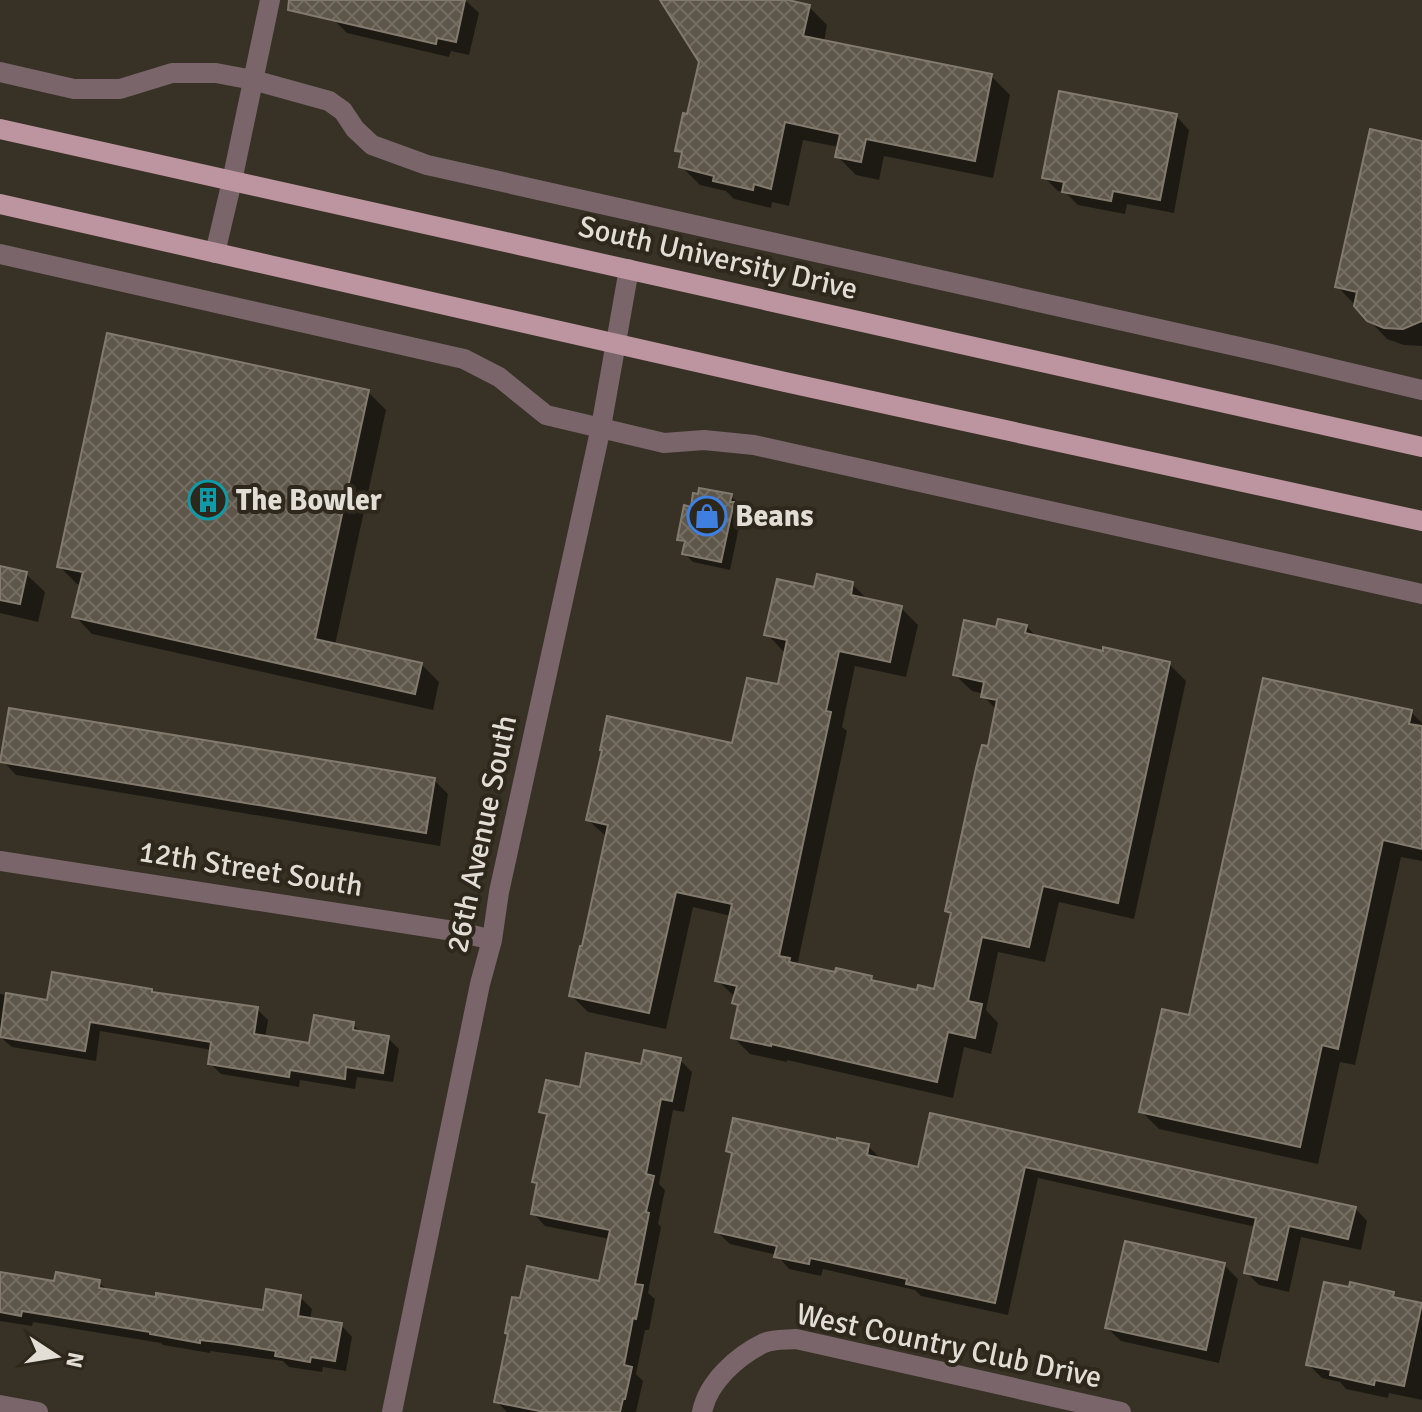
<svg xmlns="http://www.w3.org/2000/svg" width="1422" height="1412" viewBox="0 0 1422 1412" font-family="Signika,sans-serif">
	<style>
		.shadow { fill: #0007 }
		.building { fill: url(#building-cross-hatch); stroke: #827a6d; stroke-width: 2 }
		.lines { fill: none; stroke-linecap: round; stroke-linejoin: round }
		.minor { stroke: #79656a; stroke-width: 20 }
		.tertiary { stroke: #79656a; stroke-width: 20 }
		.primary { stroke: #bd95a0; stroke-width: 20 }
		.labels { text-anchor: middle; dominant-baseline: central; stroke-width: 8; stroke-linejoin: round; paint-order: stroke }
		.street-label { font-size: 30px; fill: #e2ded6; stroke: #2e281c }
		.poi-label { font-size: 30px; font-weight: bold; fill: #e2ded6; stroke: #2e281c; text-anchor: start }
	</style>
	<defs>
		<pattern id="building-cross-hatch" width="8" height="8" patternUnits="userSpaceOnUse" patternTransform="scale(2)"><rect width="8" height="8" fill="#5d5649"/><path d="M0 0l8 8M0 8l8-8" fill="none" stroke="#746e62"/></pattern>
	</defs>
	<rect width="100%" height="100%" fill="#383226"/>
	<path class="shadow" d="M337 0H465L479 13 469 55 451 51 449 57 347 33 333 19Z
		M662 0H779L809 7 827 25 824 42 991 76 1010 95 993 178 884 156 879 180 856 175 837 156 839 147 803 140 789 206 772 202 771 208 734 199 726 191 700 185 681 166 684 156 677 150 689 116 701 62Z
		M1176 116 1189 130 1174 213 1127 204 1125 214 1078 205 1065 192 1058 191 1044 177Z
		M1422 143V346L1404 345 1387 339 1337 286Z
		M368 392 386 410 335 645 421 664 439 682 433 710 92 634 75 616 82 585 77 584 59 566Z
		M731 496 740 505 739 510 742 513 730 570 693 562 684 553 686 546 679 539 693 509Z
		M0 568 26 574 45 592 38 622 0 613Z
		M852 584 869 601 901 608 918 625 906 677 855 666 842 727 847 731 797 966 837 975 871 978 876 983 918 992 936 991 953 916 947 911 997 710 983 696 984 694 972 691 955 675 998 630 1026 626 1038 638 1169 664 1186 681 1134 919 1059 902 1045 962 998 952 986 1010 998 1023 991 1054 964 1047 953 1098 787 1060V1062L750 1054 733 1037 740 1008 735 1003 736 998 717 980 731 916 693 907 666 1029 588 1012 571 995 583 948 607 837 588 820 733 746 779 687 787 651H783L767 634 816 590Z
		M1411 712 1422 723V861L1401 857 1355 1065 1340 1062 1318 1164 1159 1129 1141 1111 1191 1017Z
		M3 761 434 780 448 794 440 846 16 775Z
		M152 991 154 994 257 1009 268 1020 265 1038 311 1046 353 1024 363 1034 388 1038 399 1049 393 1082 357 1077 355 1089 300 1080 299 1087 221 1074 210 1063 212 1050 100 1031 96 1061 12 1047 0 1037V994L49 1002Z
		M680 1060 692 1072 684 1112 673 1110 659 1184 665 1190 658 1224 661 1227 648 1293 655 1299 649 1330H645L636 1374 643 1381 636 1412H507L496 1401 522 1300 601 1283 610 1239 545 1226 533 1213 539 1185 534 1181 548 1118 541 1111 581 1089 642 1067Z
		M932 1115 1355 1208 1367 1221 1361 1250 1301 1237 1289 1292 1259 1285 1246 1272 1256 1227 1038 1178 1008 1315 921 1296 915 1290 823 1269 821 1276 789 1269 777 1255 730 1244 717 1232 734 1156 728 1151 868 1146 881 1159 919 1169Z
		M1224 1265 1238 1279 1219 1363 1121 1341 1107 1328Z
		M0 1274 56 1283 99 1282 109 1292 264 1313 300 1297 312 1309 310 1320 341 1325 352 1337 346 1371 323 1367 322 1372 289 1367 283 1361 210 1351V1353L163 1345 161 1343 33 1322 32 1326 0 1321Z
		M1393 1294 1400 1300 1422 1306V1400L1389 1393 1388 1398 1346 1389 1340 1382 1322 1378 1308 1364Z"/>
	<path class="building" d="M289 0H465L456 42 437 38 436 44 288 10Z
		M660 0H788L810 5 803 36 992 74 975 161 866 139 861 162 835 157 840 134 785 122 771 189 754 184 753 190 713 181 714 176 679 167 682 152 675 151 683 113 687 114 699 62Z
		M1059 91 1177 114 1160 200 1113 191 1111 201 1062 192 1064 182 1042 178Z
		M1370 129 1422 141V321L1403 329 1384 328 1367 321 1354 306 1357 292 1335 287Z
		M107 333 369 390 315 639 422 663 415 694 72 617 83 572 57 567Z
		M699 488 732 494 730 502H734L721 562 682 554 685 541 677 540 684 505 691 507 693 493 698 494Z
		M0 566 27 572 20 604 0 600Z
		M817 574 853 582 851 595 902 606 890 662 839 651 826 711 831 712 779 956 790 958 789 962 835 972 836 968 872 976 871 980 917 990 918 985 934 989 951 913 945 911 976 768 982 745 988 746 997 700 981 697 984 682 953 675 964 620 996 627 998 619 1027 625 1025 633 1103 651V647L1170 662 1118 903 1043 886 1029 947 982 937 968 1001 982 1004 975 1038 948 1032 937 1082 771 1044V1046L731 1038 738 1005 732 1003 737 986 715 981 732 904 676 892 649 1013 569 996 580 946H582L608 825 586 820 602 750H600L607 716 732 743 747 678 778 684 787 640 764 635 777 579 814 587Z
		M1263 678 1412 710 1409 724 1422 726V849L1383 840 1338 1049 1322 1045 1300 1147 1139 1112 1162 1009 1189 1015Z
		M9 708 435 778 426 833 0 762Z
		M52 972 152 989V992L258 1007 254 1034 309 1043 314 1015 354 1022 353 1030 389 1036 383 1073 346 1067 345 1079 290 1070 289 1077 208 1064 211 1042 90 1022 85 1051 0 1037 6 993 47 1000Z
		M644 1050 681 1058 672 1101 661 1099 646 1174 654 1176 646 1212 649 1213 635 1284 643 1285 636 1319 633 1318 624 1365 632 1367 625 1399H623L620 1412H544L494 1402 508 1334 505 1333 512 1297 520 1298 527 1266 599 1281 610 1230 531 1214 537 1183 532 1182 547 1114 539 1112 546 1080 580 1087 586 1053 641 1064Z
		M930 1113 1356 1207 1348 1239 1289 1226 1277 1280 1244 1273 1256 1218 1025 1167 995 1303 906 1284 907 1279 810 1258 809 1264 774 1257 777 1246 715 1232 732 1153 726 1151 733 1118 837 1140V1138L869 1144 867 1155 918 1167Z
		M1125 1241 1225 1263 1206 1350 1105 1328Z
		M0 1272 54 1281 56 1272 100 1280 99 1288 156 1297V1293L263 1310 266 1289 301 1295 298 1316 342 1323 335 1361 311 1357 310 1362 275 1356 276 1351 226 1343 200 1340V1343L150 1334V1332L22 1311 21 1316 0 1312Z
		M1324 1282 1349 1287 1350 1282 1394 1292 1393 1297 1422 1303 1404 1386 1375 1380 1374 1385 1330 1375 1331 1370 1306 1365Z"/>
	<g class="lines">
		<path class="minor" d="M0 72 74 89H120L172 73H216L253 80 329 101 343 111 355 129 372 145 427 165 1271 354 1422 390
			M0 254 464 359 499 377 546 415 664 443 704 440 754 445 1422 594
			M0 861 460 932 492 940
			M0 1405 38 1412
			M392 1412 480 984 492 940 499 892 601 427 629 269
			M702 1412C708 1382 737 1356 764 1343 773 1339 786 1340 796 1339L1121 1412"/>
		<path class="tertiary" d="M215 253 232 181 270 0"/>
		<path class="primary" d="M0 129 1422 447
			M0 204 785 382 1422 521"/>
	</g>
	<defs>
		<g id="building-ring" transform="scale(2)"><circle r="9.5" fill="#2e281c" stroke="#0f9aa8" stroke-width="1.5"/><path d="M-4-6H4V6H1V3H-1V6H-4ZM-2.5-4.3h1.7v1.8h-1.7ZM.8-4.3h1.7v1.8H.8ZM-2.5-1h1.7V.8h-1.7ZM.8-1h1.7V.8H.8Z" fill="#0f9aa8"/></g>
		<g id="shop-ring" transform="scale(2)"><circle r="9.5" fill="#2e281c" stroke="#3f7fe0" stroke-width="1.5"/><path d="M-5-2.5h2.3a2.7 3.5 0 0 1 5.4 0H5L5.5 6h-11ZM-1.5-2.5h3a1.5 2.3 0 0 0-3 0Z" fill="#3f7fe0"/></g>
	</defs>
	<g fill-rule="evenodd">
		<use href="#building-ring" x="208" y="500"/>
		<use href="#shop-ring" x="707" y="516"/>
	</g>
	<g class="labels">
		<g class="street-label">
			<text transform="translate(718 258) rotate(13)">South University Drive</text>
			<text transform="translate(482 834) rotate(-78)">26th Avenue South</text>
			<text transform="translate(251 869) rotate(9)">12th Street South</text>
			<text transform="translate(949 1346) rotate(12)">West Country Club Drive</text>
		</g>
		<g class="poi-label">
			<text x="236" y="500">The Bowler</text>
			<text x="735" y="516">Beans</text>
		</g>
	</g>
	<g transform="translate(56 1356) rotate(102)" stroke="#2e281c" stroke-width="6" paint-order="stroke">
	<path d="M0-6L14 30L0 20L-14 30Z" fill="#e2ded6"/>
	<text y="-12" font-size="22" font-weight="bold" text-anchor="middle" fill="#e2ded6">N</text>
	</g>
</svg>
